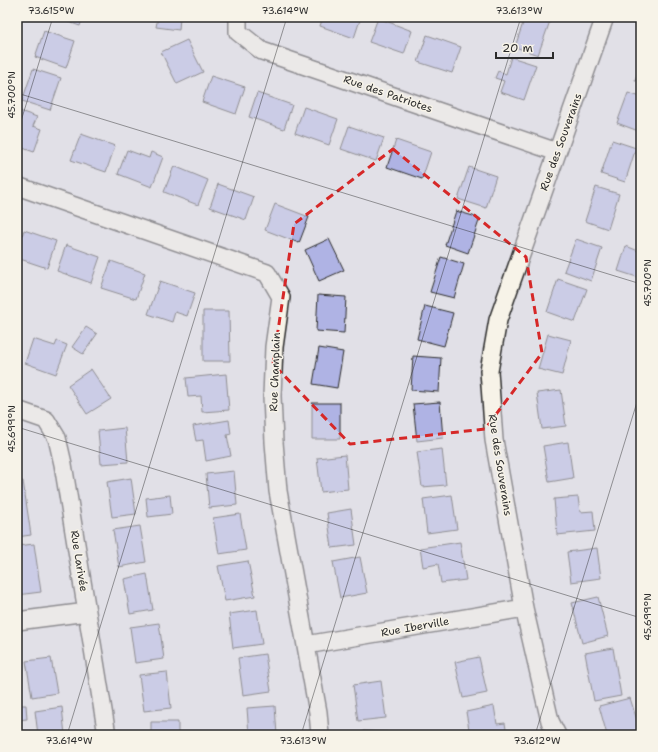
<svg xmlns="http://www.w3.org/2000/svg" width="658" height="752" viewBox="0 0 658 752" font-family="'Shantell Sans',sans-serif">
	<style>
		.building { fill: #afb3e4; stroke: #2b2b2b }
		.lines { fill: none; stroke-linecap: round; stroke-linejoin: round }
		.minor-casing { stroke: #2b2b2b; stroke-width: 20 }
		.minor { stroke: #f7f3e8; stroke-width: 17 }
		.marked { fill: none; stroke: #d62828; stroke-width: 3; stroke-dasharray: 8 5; stroke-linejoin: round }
		.ticks { fill: none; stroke: #2b2b2b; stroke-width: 1; stroke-opacity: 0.45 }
		.labels { text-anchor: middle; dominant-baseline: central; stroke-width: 3; stroke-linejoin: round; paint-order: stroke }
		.street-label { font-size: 11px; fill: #2b2b2b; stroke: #f7f3e8 }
		.neatline { fill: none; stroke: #2b2b2b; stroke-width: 1.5 }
		.ticks-label { font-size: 10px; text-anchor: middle; fill: #2b2b2b }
	</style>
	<rect width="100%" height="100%" fill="#e1e0e7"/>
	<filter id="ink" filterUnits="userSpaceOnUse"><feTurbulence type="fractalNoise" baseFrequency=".025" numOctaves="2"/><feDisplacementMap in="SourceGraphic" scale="8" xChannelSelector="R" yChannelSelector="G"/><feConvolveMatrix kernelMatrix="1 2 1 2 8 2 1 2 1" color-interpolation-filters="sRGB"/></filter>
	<g filter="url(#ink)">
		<path class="building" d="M54 17H83L80 26Z
			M158 17H180L179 30 156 27Z
			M323 17H361L354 38 320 26Z
			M525 17H538L550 21 538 55 515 47Z
			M378 18 412 31 404 54 369 42Z
			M44 31 75 41 66 68 35 57Z
			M427 35 461 47 452 73 418 62Z
			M187 40 203 72 177 84 161 52Z
			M511 57 536 65 524 100 500 92 504 81 495 78 498 71 506 74Z
			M641 63V82L635 80Z
			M33 69 61 78 50 110 22 101Z
			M211 76 245 87 236 114 202 102Z
			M257 93 292 105 284 129 249 117Z
			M628 93 641 97V132L617 123Z
			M304 107 338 119 329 145 295 133Z
			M17 110 37 117 33 126 42 129 34 152 17 146Z
			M349 126 384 138 376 161 341 149Z
			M81 134 115 146 106 172 71 160Z
			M396 140 431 152 422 179 387 167Z
			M612 140 636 148 625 182 601 174Z
			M127 150 149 158 151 152 163 157 152 187 118 174Z
			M174 166 208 180 198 205 164 192Z
			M469 167 496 176 486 208 458 199Z
			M218 184 254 197 246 220 210 207Z
			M596 187 619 194 608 229 585 221Z
			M275 204 309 217 299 243 265 230Z
			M456 211 480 218 468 253 445 245Z
			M24 230 56 241 47 268 17 258V251Z
			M329 239 344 270 319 281 305 250Z
			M576 239 602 248 591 281 564 271Z
			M66 245 100 257 91 283 57 271Z
			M626 246 641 252V274L640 278 618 271Z
			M441 257 464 264 454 298 430 292Z
			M111 261 145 273 136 299 101 288Z
			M558 279 587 289 575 322 547 312Z
			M160 281 195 293 187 316 175 312 172 322 148 314Z
			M318 295 346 297 344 333 316 331Z
			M425 306 453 313 444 346 417 339Z
			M203 311H229L230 361H203Z
			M86 327 97 334 83 354 72 347Z
			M548 334 571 340 562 375 538 369Z
			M33 339 55 346 57 341 67 345 56 374 25 363Z
			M319 348 343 352 337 388 313 384Z
			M413 356 441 358 439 392 411 390Z
			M91 369 111 399 87 414 68 385Z
			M226 374 229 410 202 412 201 396 188 397 186 378Z
			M561 390 566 426 542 429 537 393Z
			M440 402 443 438 417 441 413 404Z
			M312 403H340V439H312Z
			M229 420 231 434 227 435 231 456 206 461 203 440 196 441 193 426Z
			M125 428 128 462 101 464 98 431Z
			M568 442 573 478 549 482 543 446Z
			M442 449 446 485 422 487 417 452Z
			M345 455 348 489 321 492 317 458Z
			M234 471 237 505 209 508 206 474Z
			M131 478 136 514 112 517 107 482Z
			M23 481 31 535 17 537V482Z
			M170 495 172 514 148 517 146 498Z
			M452 495 457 529 427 533 423 499Z
			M578 497 580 512 593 511 595 531 557 535 554 499Z
			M351 509 356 545 332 548 327 513Z
			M240 514 246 550 219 554 213 518Z
			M140 526 146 562 119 567 113 530Z
			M460 542 466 580 441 583 438 564 423 567 420 548Z
			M34 544 41 592 17 595V546Z
			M597 548 601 578 571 582 567 552Z
			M360 557 367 593 340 598 333 562Z
			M248 561 255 596 225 601 218 566Z
			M147 574 153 610 130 614 124 579Z
			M598 597 608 636 582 643 572 603Z
			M257 610 262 644 233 648 229 614Z
			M159 623 164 659 135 663 130 627Z
			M613 648 621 696 594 701 585 653Z
			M265 654 271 691 243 695 238 658Z
			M479 657 487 693 463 698 455 662Z
			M51 658 57 693 32 697 26 661Z
			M167 672 171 708 144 711 139 675Z
			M381 681 386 718 358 721 353 685Z
			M630 698 641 733 635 735H607L599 706Z
			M17 705H26L27 719 17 720Z
			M275 706 277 735H249L247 708Z
			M494 706 497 724 505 723 507 735H470L466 712Z
			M62 707 65 735H38L35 711Z
			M151 722H178V735H151Z
			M363 731 387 732V735H363Z"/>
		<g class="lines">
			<g class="minor-casing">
				<path id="minor" d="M238 17V32L262 51 557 152
					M17 186 267 273 281 297 274 347 272 396 274 442 278 491 318 712 320 735
					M17 410 46 420 57 438 63 464 107 735
					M17 621 87 612
					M306 645 524 608
					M557 735 550 721 524 608 494 440 489 371 498 320 605 17"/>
			</g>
			<use href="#minor" class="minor"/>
		</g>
	</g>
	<path d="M0 0H658V752H0ZM393 149 526 257 542 353 485 429 350 444 273 364 294 224Z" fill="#e1e0e7" fill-opacity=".55" fill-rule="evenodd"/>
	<path class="marked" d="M393 149 526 257 542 353 485 429 350 444 273 364 294 224Z"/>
	<path class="ticks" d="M17 93 641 284M17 134 53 17M17 427 641 618M67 735 287 17M301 735 521 17M535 735 641 389"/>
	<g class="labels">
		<g class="street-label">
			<text transform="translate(388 94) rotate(19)">Rue des Patriotes</text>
			<text transform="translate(561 142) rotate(-70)">Rue des Souverains</text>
			<text transform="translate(275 372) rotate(-88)">Rue Champlain</text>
			<text transform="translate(500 465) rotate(81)">Rue des Souverains</text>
			<text transform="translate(79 561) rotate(81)">Rue Larivée</text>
			<text transform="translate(415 627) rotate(-10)">Rue Iberville</text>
		</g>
	</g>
	<rect width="658" height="752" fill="none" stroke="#f7f3e8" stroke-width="44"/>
	<path d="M496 52v6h57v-6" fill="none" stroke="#2b2b2b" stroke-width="2"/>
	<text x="502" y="52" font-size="12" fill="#2b2b2b" stroke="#f7f3e8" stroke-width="3" paint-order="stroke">20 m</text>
	<rect x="22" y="22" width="614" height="708" class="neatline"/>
	<g class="ticks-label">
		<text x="51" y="14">73.615°W</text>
		<text x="285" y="14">73.614°W</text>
		<text x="519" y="14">73.613°W</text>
		<text transform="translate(11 95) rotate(-90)" y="4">45.700°N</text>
		<text transform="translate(647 283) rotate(-90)" y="4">45.700°N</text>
		<text transform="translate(11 429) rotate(-90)" y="4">45.699°N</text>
		<text transform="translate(647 617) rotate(-90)" y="4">45.699°N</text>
		<text x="69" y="744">73.614°W</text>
		<text x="303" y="744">73.613°W</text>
		<text x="537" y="744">73.612°W</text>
	</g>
</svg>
